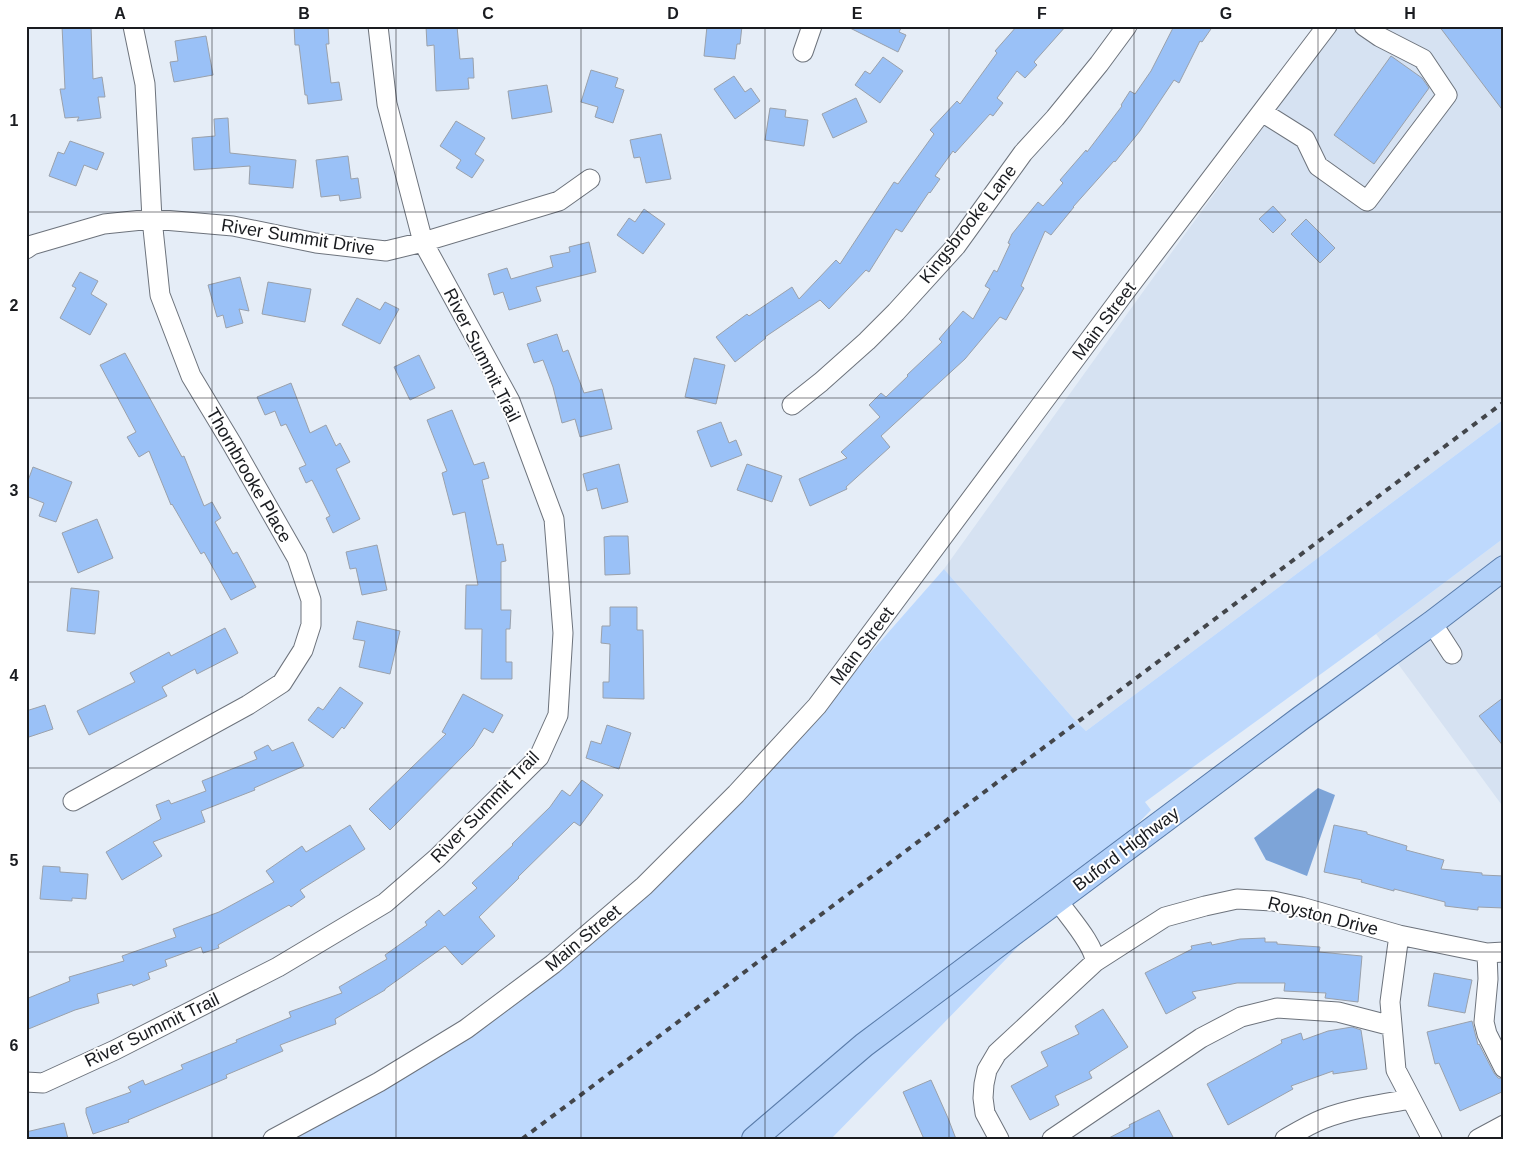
<svg xmlns="http://www.w3.org/2000/svg" width="1530" height="1165" viewBox="0 0 1530 1165" font-family="Arial,sans-serif">
	<style>
		.built { fill: #d6e2f2 }
		.green { fill: #bed9fd }
		.water { fill: #7da4d8 }
		.building { fill: #9ac1f7; stroke: #9aa1ab }
		.lines { fill: none; stroke-linecap: round; stroke-linejoin: round }
		.minor-casing { stroke: #6d737c; stroke-width: 21 }
		.major-casing { stroke: #5a7caa; stroke-width: 26 }
		.minor { stroke: #fff; stroke-width: 19 }
		.major { stroke: #b1d0f9; stroke-width: 24 }
		.rail { stroke: #43464b; stroke-width: 4; stroke-dasharray: 6 6; stroke-linecap: butt }
		.grid { fill: none; stroke: #1a1c20; stroke-width: 1; stroke-opacity: 0.55 }
		.labels { text-anchor: middle; dominant-baseline: central; stroke-width: 4; stroke-linejoin: round; paint-order: stroke }
		.street-label { font-size: 18px; fill: #1a1c20; stroke: #fff }
		.neatline { fill: none; stroke: #1a1c20; stroke-width: 2 }
		.grid-label { font-size: 16px; text-anchor: middle; font-weight: bold; fill: #1a1c20 }
	</style>
	<rect width="100%" height="100%" fill="#e5edf7"/>
	<path class="built" d="M1338 26H1504V419L1086 731 1072 717 944 569 1145 289 1309 64Z
		M1504 538V808L1376 634Z"/>
	<path class="green" d="M1504 419V538L1376 634 1145 802 1151 810 831 1139H284L501 1012 807 725 944 569 1072 717 1086 731Z"/>
	<path class="water" d="M1318 788 1335 795 1307 876 1266 860 1254 838Z"/>
	<path class="building" d="M62 26H91L93 79 102 77 105 97H98L101 118 77 121 79 117 65 118 60 89H65Z
		M294 26H328L329 44H326L331 83 339 82 342 100 308 104 307 95H305L299 45H295Z
		M426 26H457L460 59 473 58 474 78H468L469 89 436 91 434 45 427 46Z
		M707 26H742L740 44H737L735 59 704 56Z
		M846 26H902L899 32 906 35 898 52Z
		M1017 26H1066L1034 62 1037 65 1025 78 1017 71 997 98 1003 103 993 116 990 114 955 153 953 151 935 176 940 179 930 193 929 192 902 232 896 229 869 272 866 270 829 309 820 300 765 337 766 338 735 362 716 337 747 314 749 316 792 287 799 299 836 260 840 264 894 182 898 184 934 134 930 130 957 101 960 104 997 53 995 51Z
		M1174 26H1213L1202 42 1200 41 1179 83 1174 80 1140 131 1115 162 1114 161 1073 207H1074L1051 235 1045 231 1021 286 1024 288 1006 320 1000 317 965 359 881 436 890 447 846 487 847 489 810 506 799 479 847 458 841 452 880 417 869 405 881 393 886 397 908 376 907 375 942 342 939 339 963 311 973 319 990 289 985 286 994 270 997 272 1010 244 1008 243 1012 234 1038 202 1043 206 1063 183 1060 180 1086 150 1087 152 1122 106 1121 105 1130 91 1135 94 1151 71Z
		M1439 26H1504V112Z
		M206 36 213 75 174 82 170 62 178 61 175 41Z
		M1391 56 1422 78 1429 88 1374 164 1334 135Z
		M883 57 903 71 880 103 855 85 865 71 870 74Z
		M591 70 618 78 615 87 624 90 613 123 595 117 598 107 581 102Z
		M734 76 745 92 751 88 760 101 735 119 714 89Z
		M547 85 552 112 512 119 508 91Z
		M856 98 867 122 833 138 822 114Z
		M770 108 786 110 785 117 808 120 804 146 765 140Z
		M228 118 230 153 296 160 293 188 249 184 250 166 194 170 192 138 215 136 214 119Z
		M456 121 485 138 475 154 484 160 472 178 456 168 461 160 440 146Z
		M661 134 671 179 646 183 640 157 634 158 630 140Z
		M70 141 104 153 97 170 84 165 76 186 49 176 58 152 64 154Z
		M348 156 351 179 358 178 361 198 340 201 339 195 321 197 316 160Z
		M1273 206 1286 220 1273 233 1259 219Z
		M644 209 665 224 643 254 617 235 629 218 635 222Z
		M1306 219 1335 248 1320 263 1291 234Z
		M589 242 596 272 536 287 541 301 509 310 503 292 494 295 488 274 507 268 511 279 553 267 550 256 570 252 569 247Z
		M80 272 98 281 91 294 107 304 90 335 60 318 76 288 72 286Z
		M240 277 249 311 239 309 243 323 226 328 223 315 217 317 208 285Z
		M268 282 311 289 305 322 262 314Z
		M357 298 380 310 385 302 399 309 380 344 342 325Z
		M557 334 563 352 568 350 584 393 602 389 612 429 580 437 575 419 562 423 553 387 543 360 534 363 527 344Z
		M125 353 182 457 184 456 204 506 212 502 221 518 215 522 233 554 237 552 256 587 231 600 204 552 201 554 172 504 171 505 149 451 139 457 127 437 136 432 100 365Z
		M419 355 435 388 410 400 394 367Z
		M694 358 725 365 716 404 685 397Z
		M291 383 310 433 326 425 336 446 340 443 350 462 336 469 360 519 333 533 326 518 330 516 312 480 306 483 299 468 306 465 286 424 281 426 275 411 265 415 257 397Z
		M452 410 474 465 484 462 489 478 482 480 497 545 503 544 506 561 501 562V610H511L510 629H506V662H512V679H481L482 629H465L466 585H478L465 512 453 515 442 473 447 471 427 420Z
		M721 422 729 443 736 440 742 455 711 467 697 431Z
		M619 464 628 502 602 509 597 488 587 491 583 474Z
		M747 464 782 476 772 502 737 490Z
		M33 467 72 482 56 522 39 516 44 503 26 496V486Z
		M97 519 113 558 78 573 62 533Z
		M611 536H628L630 574 605 575 604 537Z
		M377 545 387 590 362 595 356 568 350 569 346 552Z
		M71 588 99 591 95 634 67 631Z
		M610 607H637V630H643L644 699 603 698V682H609L610 644 601 643 602 626H610Z
		M357 621 400 631 390 674 359 667 365 641 353 639Z
		M225 628 238 653 197 674 195 669 162 687 167 696 89 735 77 711 135 682 130 673 169 652 171 656Z
		M340 687 363 703 344 729 342 727 333 738 308 720 318 707 323 710Z
		M463 694 503 715 493 733 484 728 473 746 390 830 369 809 446 734 442 732Z
		M1504 697V747L1479 716Z
		M45 705 53 729 26 738V711Z
		M607 725 631 733 619 769 586 758 591 741 601 744Z
		M293 742 304 766 254 788 255 790 201 811 205 822 153 842 162 856 122 880 106 852 161 819 156 805 169 800 171 804 206 791 202 781 257 759 254 752 268 745 272 751Z
		M582 780 603 795 580 826 574 822 518 877 519 878 479 917 495 936 462 965 445 946 385 989V990L335 1019 336 1024 280 1045 283 1051 226 1075 227 1078 128 1120 129 1122 93 1134 86 1113V1108L131 1092 128 1087 143 1080 145 1085 183 1069 181 1065 237 1042 236 1040 291 1017 289 1012 342 993 339 987 387 959 385 955 427 925 425 922 439 910 444 916 477 888 472 883 513 845 512 844 550 807 562 790 570 796Z
		M350 825 365 849 300 890 305 897 291 907 289 905 218 945 219 948 203 953 201 947 165 960 167 966 148 973 150 979 133 986 132 984 97 994 99 1003 75 1010 26 1030V999L70 981 69 977 124 961 122 956 176 937 173 929 219 912 274 882 266 871 302 846 306 852Z
		M1334 825 1367 832V834L1407 846 1406 850 1444 860 1441 869 1482 873V875L1504 876V908L1478 907V910L1445 906V902L1394 889V891L1361 882 1362 880 1324 872Z
		M43 866 60 867V872L88 874 86 899 72 898V901L40 899Z
		M1265 938V942H1277V944L1320 947 1319 952 1362 956 1358 1002 1325 998 1326 993 1284 991 1285 983H1237L1192 992 1196 998 1166 1014 1145 973 1192 949 1191 946 1211 942 1212 945 1240 939Z
		M1434 973 1472 980 1465 1013 1428 1006Z
		M1103 1009 1128 1047 1089 1072 1092 1078 1055 1096 1059 1105 1030 1120 1011 1086 1048 1066 1041 1052 1079 1034 1075 1026Z
		M1472 1021 1478 1045 1479 1044 1494 1073 1498 1078 1504 1079V1091L1460 1111 1439 1063 1435 1064 1427 1032Z
		M1352 1027 1361 1030 1367 1069 1333 1074V1071L1291 1086 1293 1089 1228 1125 1207 1084 1282 1043 1281 1040 1301 1033 1303 1040 1328 1031Z
		M931 1080 948 1118 956 1139H924L903 1092Z
		M1159 1110 1174 1139H1107L1130 1127 1129 1125Z
		M64 1123 68 1139H26V1132Z"/>
	<g class="lines">
		<g class="minor-casing">
			<path id="minor" d="M803 52 812 26
				M1262 112 1305 139 1318 166 1367 201 1447 95 1423 59 1380 37 1364 26
				M26 249 32 245 104 224 152 219 233 226 316 243 386 251 423 242 559 201 590 179
				M792 405 821 382 867 341 896 312 956 246 1023 153 1055 118 1099 64 1127 26
				M1432 623 1452 654
				M73 801 248 705 282 683 303 650 311 625V600L297 558 232 444 191 376 160 295 152 219 145 84 133 26
				M1058 901C1068 916 1095 945 1095 962
				M1399 935 1390 1002 1396 1070 1432 1139
				M1487 953 1488 979 1484 1022 1487 1034 1504 1068
				M26 1082 43 1083 115 1050 278 967 385 903 437 858 539 757 558 715 563 633 554 519 510 401 423 242 387 104 378 26
				M273 1139 379 1082 466 1029 553 964 644 886 736 794 817 706 1122 296 1327 26
				M999 1139 985 1113 983 1098 984 1084 987 1070 997 1053 1095 962 1165 917 1205 906 1237 899 1273 901 1301 907 1399 935 1487 953 1504 952
				M1052 1139 1201 1038 1241 1017 1277 1008 1338 1012 1392 1026
				M1285 1139C1297 1132 1310 1124 1323 1119 1352 1108 1382 1104 1411 1099
				M1478 1139 1504 1125"/>
		</g>
		<g class="major-casing">
			<path id="major" d="M754 1139 864 1045 1301 718 1432 623 1504 568"/>
		</g>
		<use href="#minor" class="minor"/>
		<use href="#major" class="major"/>
		<path class="rail" d="M522 1139 1504 402"/>
	</g>
	<path class="grid" d="M212 26V1139M396 26V1139M581 26V1139M765 26V1139M949 26V1139M1134 26V1139M1318 26V1139M26 212H1504M26 398H1504M26 582H1504M26 768H1504M26 952H1504"/>
	<g class="labels">
		<g class="street-label">
			<text transform="translate(968 224) rotate(-52)">Kingsbrooke Lane</text>
			<text transform="translate(298 237) rotate(9)">River Summit Drive</text>
			<text transform="translate(1104 321) rotate(-53)">Main Street</text>
			<text transform="translate(482 355) rotate(63)">River Summit Trail</text>
			<text transform="translate(249 475) rotate(60)">Thornbrooke Place</text>
			<text transform="translate(862 646) rotate(-53)">Main Street</text>
			<text transform="translate(485 807) rotate(-46)">River Summit Trail</text>
			<text transform="translate(1126 849) rotate(-37)">Buford Highway</text>
			<text transform="translate(1323 916) rotate(14)">Royston Drive</text>
			<text transform="translate(583 938) rotate(-40)">Main Street</text>
			<text transform="translate(152 1030) rotate(-26)">River Summit Trail</text>
		</g>
	</g>
	<rect width="1530" height="1165" fill="none" stroke="#ffffff" stroke-width="55"/>
	<rect x="28" y="28" width="1474" height="1110" class="neatline"/>
	<g class="grid-label">
		<text x="120" y="19">A</text>
		<text x="304" y="19">B</text>
		<text x="488" y="19">C</text>
		<text x="673" y="19">D</text>
		<text x="857" y="19">E</text>
		<text x="1042" y="19">F</text>
		<text x="1226" y="19">G</text>
		<text x="1410" y="19">H</text>
		<text x="14" y="126">1</text>
		<text x="14" y="311">2</text>
		<text x="14" y="496">3</text>
		<text x="14" y="681">4</text>
		<text x="14" y="866">5</text>
		<text x="14" y="1051">6</text>
	</g>
</svg>
